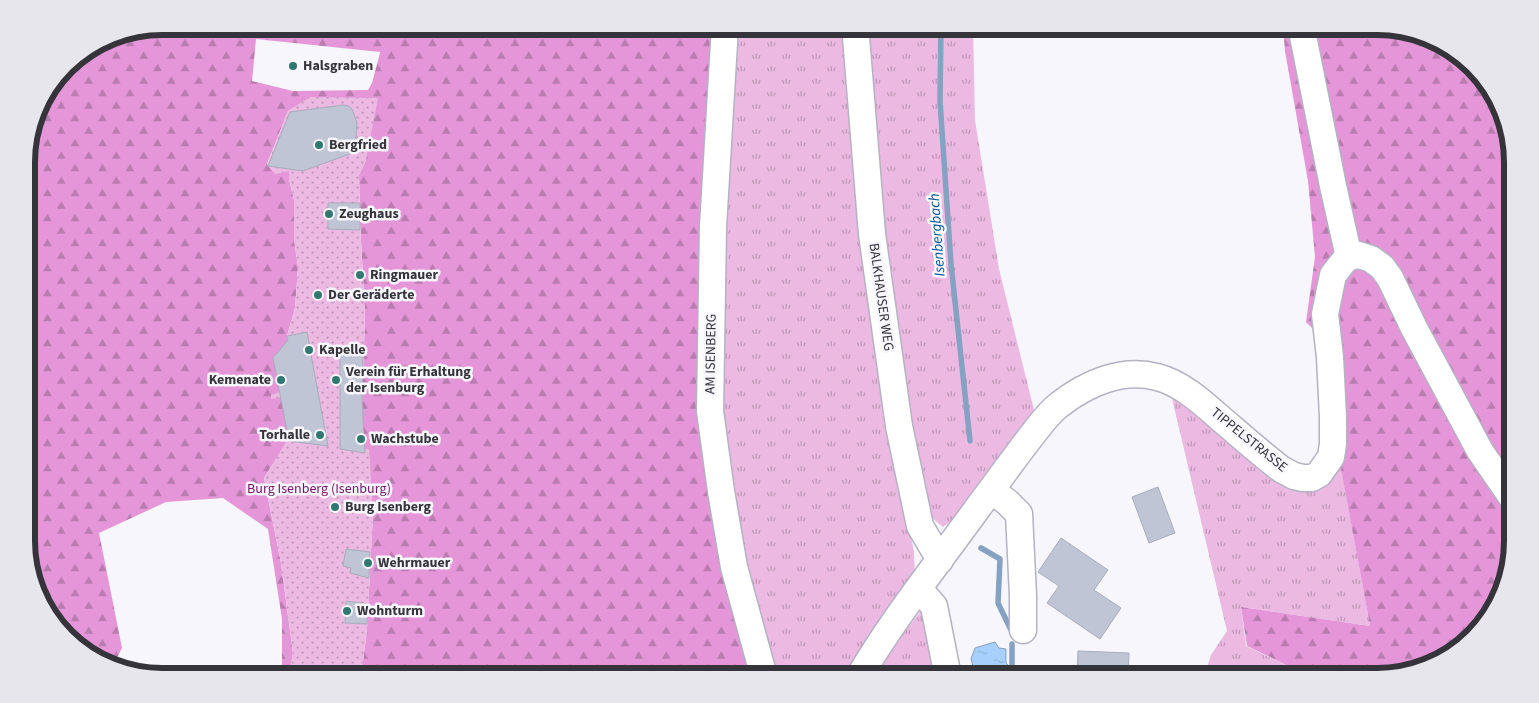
<svg xmlns="http://www.w3.org/2000/svg" width="1539" height="703" viewBox="0 0 1539 703" font-family="'Source Sans 3',sans-serif">
	<style>
		.grass { fill: url(#grass-tufts) }
		.forest { fill: url(#forest-firs); fill-rule: evenodd }
		.park { fill: url(#park-dots) }
		.water { fill: url(#water-ripples); stroke: #85a2c2 }
		.lines { fill: none; stroke-linecap: round; stroke-linejoin: round }
		.stream { stroke: #85a2c2; stroke-width: 5.5 }
		.building { fill: #c0c5d5; stroke: #a7adbc }
		.minor-casing { stroke: #b4b2c3; stroke-width: 29 }
		.minor { stroke: #fff; stroke-width: 26 }
		.poi-dot { fill: #307872; stroke: #f6f6fc; stroke-width: 2 }
		.labels { text-anchor: middle; dominant-baseline: central; stroke-width: 5; stroke-linejoin: round; paint-order: stroke }
		.poi-label { font-size: 14px; font-weight: bold; fill: #35343b; stroke: #f6f6fc; text-anchor: start }
		.street-label { font-size: 14px; fill: #35343b; stroke: #f6f6fc }
		.park-label { font-size: 14px; fill: #701367; stroke: #f6f6fc }
		.water-label { font-size: 15px; font-style: italic; fill: #005594; stroke: #f6f6fc }
		.rim { fill: none; stroke: #35343b; stroke-width: 6 }
	</style>
	<defs>
		<pattern id="grass-tufts" width="24" height="20" patternUnits="userSpaceOnUse" patternTransform="scale(1.25)"><rect width="24" height="20" fill="#ecb9e2"/><path d="M3 7l-1-3M5 7V3M7 7l1-3M15 17l-1-3M17 17v-4M19 17l1-3" fill="none" stroke="#c097b8"/></pattern>
		<pattern id="forest-firs" width="22" height="20" patternUnits="userSpaceOnUse" patternTransform="scale(1.25)"><rect width="22" height="20" fill="#e596d8"/><path d="M5 1l3.5 6h-7zM16 11l3.5 6h-7z" fill="#ba7bb0"/></pattern>
		<pattern id="park-dots" width="8" height="8" patternUnits="userSpaceOnUse" patternTransform="scale(1.25)"><rect width="8" height="8" fill="#ecb9e2"/><path d="M2 2h.1M6 6h.1" fill="none" stroke="#c097b8" stroke-width="1.8" stroke-linecap="round"/></pattern>
		<pattern id="water-ripples" width="26" height="14" patternUnits="userSpaceOnUse" patternTransform="scale(1.25)"><rect width="26" height="14" fill="#a7d1fc"/><path d="M2 4q2-2 4 0t4 0M15 11q2-2 4 0t4 0" fill="none" stroke="#90b4d9"/></pattern>
	</defs>
	<rect width="100%" height="100%" fill="#f6f6fc"/>
	<path class="grass" d="M733 26H851L889 425 914 552 915 580 849 677H769L738 565 718 415Z
		M865 26H973L975 120 999 269 1035 414 961 513 943 527 926 513 907 422 888 265Z
		M1170 390 1213 421 1260 471 1288 489 1322 484 1338 450 1370 626 1241 607 1246 646 1308 676 1204 677 1211 655 1227 631Z
		M924 607 940 677H874L881 662Z"/>
	<path class="forest" d="M162 26H721L706 413 759 677H361L367 629 373 513 368 449H364L362 403 365 316 360 221 362 219H360L359 175 366 160 312 97 288 111 267 164 289 170V179L294 200V239L298 267 295 308 287 336 288 340 282 397 287 429V442L264 478 281 563 293 653 289 677H282V619L268 529 223 498 166 502 99 533 122 648 112 667 54 624 27 559V152L40 101 72 60 110 36ZM256 39 380 52V53L372 83 368 90 293 91 252 81Z
		M1283 26H1377L1429 37 1485 79 1512 144 1513 542 1502 593 1453 654 1386 676H1309L1247 646 1241 607 1370 626 1338 452 1336 352 1306 322 1315 257 1308 181 1285 51Z"/>
	<path class="park" d="M311 97 378 98 366 160 359 175 360 219H363L362 222H360L365 316 362 403 364 449H369L373 513 367 629 361 677H289L293 653 281 563 264 478 286 442 278 439V430L287 429 281 397 271 399V395L280 392 288 340 287 336 295 308 298 267 294 239V200L289 179V171L275 174 267 165 288 111Z"/>
	<path class="water" d="M995 642 999 648 1006 649V663L1009 666V677H976L971 659 975 648Z"/>
	<g class="lines">
		<path class="stream" d="M941 26 940 101 951 264 970 441
			M981 548 1000 559 998 603 1011 630
			M1012 677V644"/>
	</g>
	<path class="building" d="M343 105 348 106 352 109 357 123 355 152 303 171 268 166 290 112Z
		M328 203H360V230L328 229Z
		M307 332 312 360 328 446 289 441 273 358 288 340 287 336Z
		M340 355 363 356 362 403 365 453 340 449Z
		M1158 487 1175 533 1149 543 1132 497Z
		M1061 538 1108 570 1094 590 1121 608 1100 639 1047 603 1059 586 1038 572Z
		M346 549 370 552 369 578 350 573 351 568 343 566Z
		M346 601 368 604 367 624 345 623Z
		M1078 651 1129 653 1128 677H1077Z"/>
	<g class="lines">
		<g class="minor-casing">
			<path id="minor" d="M725 26 713 227 710 411 721 491 734 567 764 677
				M856 26V37L872 234 899 426 920 526 940 560
				M1301 26 1333 186 1349 257
				M991 490 1007 502 1019 514 1023 596V630
				M919 589 934 606 948 677
				M859 677C894 617 939 562 979 506 996 484 1012 461 1029 439 1038 428 1047 414 1059 405 1087 383 1122 368 1157 377 1181 383 1202 402 1220 418 1240 435 1260 453 1281 469L1294 476 1303 478H1312L1319 474 1331 457 1333 444V417L1330 357 1325 314 1333 275 1344 261 1349 257 1359 255 1371 259 1382 267 1390 278 1414 328 1480 451 1513 499"/>
		</g>
		<use href="#minor" class="minor"/>
	</g>
	<g class="poi-dot">
		<circle cx="293" cy="66" r="5"/>
		<circle cx="319" cy="145" r="5"/>
		<circle cx="329" cy="214" r="5"/>
		<circle cx="360" cy="275" r="5"/>
		<circle cx="318" cy="295" r="5"/>
		<circle cx="309" cy="350" r="5"/>
		<circle cx="281" cy="380" r="5"/>
		<circle cx="336" cy="380" r="5"/>
		<circle cx="320" cy="435" r="5"/>
		<circle cx="361" cy="439" r="5"/>
		<circle cx="335" cy="507" r="5"/>
		<circle cx="368" cy="563" r="5"/>
		<circle cx="347" cy="611" r="5"/>
	</g>
	<g class="labels">
		<g class="poi-label">
			<text x="303" y="66">Halsgraben</text>
			<text x="329" y="145">Bergfried</text>
			<text x="339" y="214">Zeughaus</text>
			<text x="370" y="275">Ringmauer</text>
			<text x="328" y="295">Der Geräderte</text>
			<text x="319" y="350">Kapelle</text>
			<text x="346" y="372">Verein für Erhaltung<tspan x="346" dy="16">der Isenburg</tspan></text>
			<text x="271" y="380" text-anchor="end">Kemenate</text>
			<text x="310" y="435" text-anchor="end">Torhalle</text>
			<text x="371" y="439">Wachstube</text>
			<text x="345" y="507">Burg Isenberg</text>
			<text x="378" y="563">Wehrmauer</text>
			<text x="357" y="611">Wohnturm</text>
		</g>
		<g class="street-label">
			<text transform="translate(881 297) rotate(82)">BALKHAUSER WEG</text>
			<text transform="translate(711 354) rotate(-89)">AM ISENBERG</text>
			<text transform="translate(1249 440) rotate(39)">TIPPELSTRASSE</text>
		</g>
		<g class="park-label">
			<text x="319" y="489">Burg Isenberg (Isenburg)</text>
		</g>
		<g class="water-label">
			<text transform="translate(937 235) rotate(-94)">Isenbergbach</text>
		</g>
	</g>
	<path d="M0 0H1539V703H0ZM162 35H1377A127 127 0 0 1 1504 162V541A127 127 0 0 1 1377 668H162A127 127 0 0 1 35 541V162A127 127 0 0 1 162 35Z" fill="#e7e6ed" fill-rule="evenodd"/>
	<path class="rim" d="M162 35H1377A127 127 0 0 1 1504 162V541A127 127 0 0 1 1377 668H162A127 127 0 0 1 35 541V162A127 127 0 0 1 162 35Z"/>
</svg>
